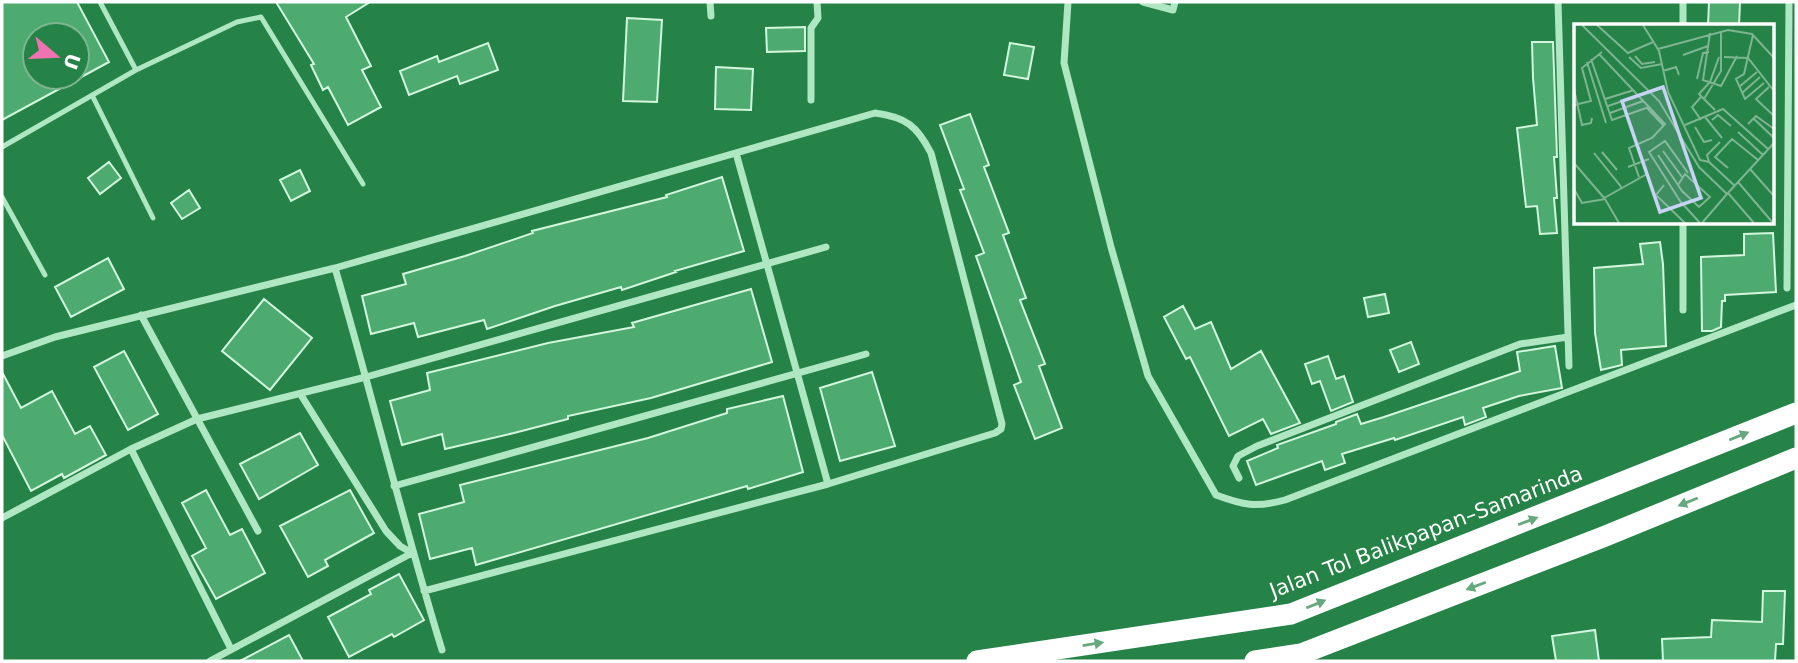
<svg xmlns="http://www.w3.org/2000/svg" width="1798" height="663" viewBox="0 0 1798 663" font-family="'DejaVu Sans',sans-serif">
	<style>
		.building { fill: #4eab6f; stroke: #d2f6de; stroke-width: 2; fill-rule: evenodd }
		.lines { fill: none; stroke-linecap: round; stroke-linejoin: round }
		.service { stroke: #aee7c2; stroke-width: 5 }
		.minor { stroke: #aee7c2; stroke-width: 7 }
		.motorway { stroke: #fff; stroke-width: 21 }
		.oneway { fill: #67a87e }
		.labels { text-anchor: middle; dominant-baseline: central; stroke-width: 7; stroke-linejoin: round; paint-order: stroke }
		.street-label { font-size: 21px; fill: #fff; stroke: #268347 }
		.inset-road { fill: none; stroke: #7db591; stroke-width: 2 }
		.view { fill: #c6d3f5; fill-opacity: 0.15; stroke: #c6d3f5; stroke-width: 3.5 }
		.inset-edge { fill: none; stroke: #fff; stroke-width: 3.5 }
	</style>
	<rect width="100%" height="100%" fill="#268347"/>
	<path class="building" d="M2 2H77L109 62 2 120ZM35 35H77V77H35Z
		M276 2H370L346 17 371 66 362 70 381 107 348 125 328 87 323 90 311 65 314 64Z
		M1709 2H1740L1739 26H1708Z
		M627 18 662 20 657 102 623 101Z
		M805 27V51L767 52 766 28Z
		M1532 42H1553L1557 157H1554L1557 198H1554L1557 233 1540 234 1537 206 1526 207 1517 128 1537 125 1533 78Z
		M488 43 498 70 460 84 457 76 409 95 400 71 437 56 439 62Z
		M1010 43 1034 47 1028 79 1004 75Z
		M716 67 753 69 751 110 715 109Z
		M970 114 989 165 984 167 1009 233 1003 235 1026 298 1020 300 1045 364 1039 366 1062 428 1035 439 1014 385 1021 382 976 256 984 253 960 190 964 189 940 125Z
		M109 162 121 178 100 194 88 178Z
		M300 170 310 191 291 201 280 180Z
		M722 177 744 251 675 271 676 272 622 290 621 287 555 306 487 329 484 320 418 337 414 323 371 334 362 296 406 284 403 274 465 256 533 233 532 231 667 197 666 195Z
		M189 190 200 208 182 219 171 203Z
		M1773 233 1776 292 1725 295V301H1722L1721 327 1712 331H1702L1701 257 1744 255V234Z
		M1660 242 1663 264 1666 346 1621 350 1622 365 1601 370 1595 333 1594 268 1643 264 1640 244Z
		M108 258 124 289 71 317 55 287Z
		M751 289 772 362 651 398 568 416V419L514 433 445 449 442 434 402 445 390 401 430 390 427 373 548 343 634 327 632 323Z
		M1385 294 1389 313 1368 317 1364 298Z
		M264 299 312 338 270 390 222 351Z
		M1183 306 1195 329 1211 322 1231 369 1261 351 1300 423 1271 434 1263 419 1229 436 1190 357 1186 359 1164 317Z
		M1411 342 1419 364 1399 372 1390 350Z
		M1555 346 1562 388 1519 396 1483 408 1486 417 1465 425 1463 417 1395 440 1394 438 1342 454 1345 463 1325 470 1322 461 1256 485 1247 461 1278 448 1277 445 1336 424V422L1357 414 1361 424 1384 417 1520 371 1517 352Z
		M124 351 158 414 128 430 94 367Z
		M1328 356 1336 379 1344 376 1353 402 1331 411 1320 381 1312 384 1305 364Z
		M2 372 21 408 52 391 75 434 90 426 106 455 64 478 62 474 31 491 2 435Z
		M872 372 895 446 840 461 820 388Z
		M783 396 803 472 748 489 747 486 476 565 472 548 430 559 419 514 464 502 460 485 648 438 727 413V409Z
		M300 433 318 465 259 499 240 464Z
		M206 490 230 535 242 529 265 573 216 599 192 556 206 548 182 503Z
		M350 490 374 533 325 560 328 566 308 577 280 526Z
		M399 574 424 620 394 637 392 634 349 657 328 617 371 594 369 590Z
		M1763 591H1785L1783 644H1776L1775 661H1663L1662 639 1711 637 1712 620 1762 622Z
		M1595 630 1599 661H1556L1552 636Z
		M289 635 303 661H240Z"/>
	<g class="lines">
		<path class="service" d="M100 2 136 70
			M92 95 153 218
			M2 147 136 70 237 22 261 17 363 184
			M2 197 45 275"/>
		<path class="minor" d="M710 2 711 16
			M1068 2 1064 63 1111 247 1148 376 1216 495C1243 505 1256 508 1285 500L1796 305
			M1143 2 1173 10 1175 2
			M1558 2 1569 366
			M1683 26V2
			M811 100V28L818 18 817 2
			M736 153 828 484
			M335 268C372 395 403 523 442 650
			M1787 288 1789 2
			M1683 310V222
			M141 315 258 531
			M2 356 55 337 335 268 875 113C906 117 917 126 931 153L1002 424 1001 429 995 433 828 484 424 591
			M131 449 231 649
			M1239 478 1233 466 1238 456 1257 446 1520 344 1568 337
			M394 486 866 354
			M2 518 131 449 197 419 366 377 826 247
			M210 661 412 553 400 546 386 531 301 395"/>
		<path class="motorway" d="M977 661 1291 614 1796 413
			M1255 661 1301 654 1603 537 1796 458"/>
	</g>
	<defs><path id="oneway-solid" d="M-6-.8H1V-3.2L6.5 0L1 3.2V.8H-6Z" transform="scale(1.75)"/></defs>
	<g class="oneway">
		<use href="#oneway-solid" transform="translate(1739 436) rotate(-22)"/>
		<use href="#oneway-solid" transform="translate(1688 502) rotate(158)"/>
		<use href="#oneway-solid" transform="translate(1528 521) rotate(-21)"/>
		<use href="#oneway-solid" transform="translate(1476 586) rotate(159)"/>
		<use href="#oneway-solid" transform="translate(1316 604) rotate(-22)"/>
		<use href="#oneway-solid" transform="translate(1093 644) rotate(-9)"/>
	</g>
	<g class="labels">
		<g class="street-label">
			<text transform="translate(1426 532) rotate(-21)">Jalan Tol Balikpapan–Samarinda</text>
		</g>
	</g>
	<g transform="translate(1574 24)">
		<rect width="200" height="200" fill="#268347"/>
		<path class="inset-road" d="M8 1 85 77 125 143 153 170 128 199M23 1 54 29 79 18M69 1 85 27 94 68 126 136 135 138 161 162M136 9 129 56 147 62 163 32M179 11 170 50 162 55 171 75 190 59M84 25 154 6 178 10 200 34M25 30 91 100 78 114 55 124 65 153M109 31 134 22M61 32 68 40 81 38M55 33 67 44 88 40M150 33 174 34 200 67M17 35 38 96 75 83M13 38 32 99M89 47 102 43 105 51M123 55 129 29 135 28M165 63 183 48M195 63 182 75 200 92M0 65 8 101 17 99 18 94M168 69 186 53M31 75 60 66M130 75 125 70 136 58 145 33M0 81 17 77 8 44 28 28M34 82 66 71M73 84 89 101M141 86 130 75 147 47V7M36 89 69 77M131 93 148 114M179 94 200 114M127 96 118 83 127 73M138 96 144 91 157 102M174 100 182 92 200 105M111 101 149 85 194 125M121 103 130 118 138 116M164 108 189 131M89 127 108 153M28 128 43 146M20 129 48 164 30 174M84 131 108 167 125 183 136 173 111 150 104 161M135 138 133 131 146 118M0 139 31 175M54 143 75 135M154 144 141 133 158 115 184 136M176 145 200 172M114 149 91 117 75 128 106 177 126 199M164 158 199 199M90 161 82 171 111 199M48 164 73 150M0 165 8 179 31 175 45 199M154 169 180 199M153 170 200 119"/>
		<path class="view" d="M89 63 127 174 86 188 48 77Z"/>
		<rect width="200" height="200" class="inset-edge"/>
	</g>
	<rect width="1798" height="663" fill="none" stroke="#ffffff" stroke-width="7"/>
	<g transform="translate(56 56) rotate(109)"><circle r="33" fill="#268347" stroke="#7db591" stroke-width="2"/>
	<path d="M0-5L12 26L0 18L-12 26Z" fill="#f073b1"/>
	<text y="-10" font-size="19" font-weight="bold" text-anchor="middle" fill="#ffffff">U</text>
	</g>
</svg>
